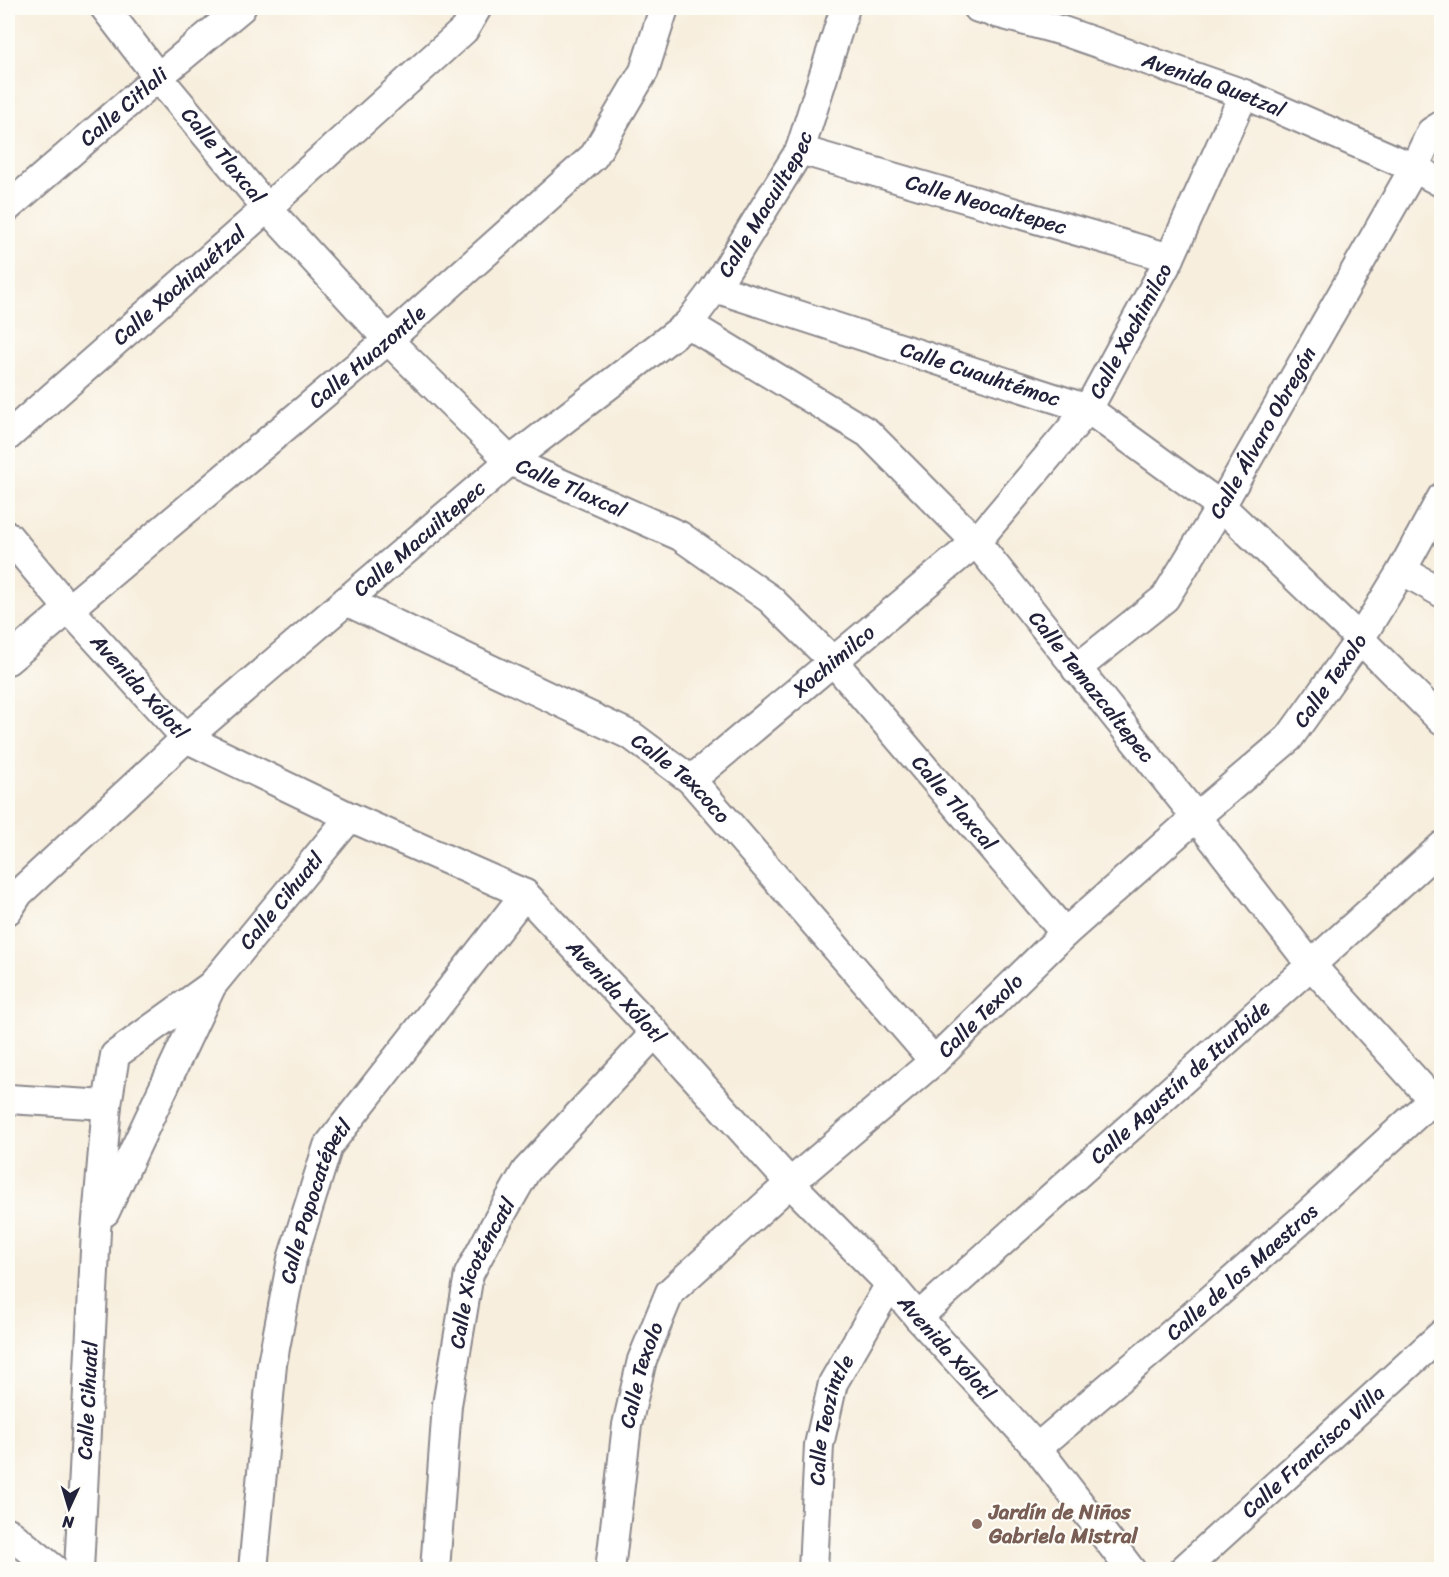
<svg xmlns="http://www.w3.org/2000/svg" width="1449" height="1577" viewBox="0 0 1449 1577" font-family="Sriracha,sans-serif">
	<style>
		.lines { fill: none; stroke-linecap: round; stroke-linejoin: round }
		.minor-casing { stroke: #8c888c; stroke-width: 32 }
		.minor { stroke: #fff; stroke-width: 28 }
		.education-dot { fill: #8d6e63; stroke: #fdfcf7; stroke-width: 2 }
		.labels { text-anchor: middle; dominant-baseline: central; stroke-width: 4.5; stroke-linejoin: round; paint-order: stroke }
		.street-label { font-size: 21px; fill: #22223b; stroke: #fdfcf7 }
		.education-label { font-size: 21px; font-weight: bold; fill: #785e54; stroke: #fdfcf7; text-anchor: start }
	</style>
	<rect width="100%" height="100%" fill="#fdfcf7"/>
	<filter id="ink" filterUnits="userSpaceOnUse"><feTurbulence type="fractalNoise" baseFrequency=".0167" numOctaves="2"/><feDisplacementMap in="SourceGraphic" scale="12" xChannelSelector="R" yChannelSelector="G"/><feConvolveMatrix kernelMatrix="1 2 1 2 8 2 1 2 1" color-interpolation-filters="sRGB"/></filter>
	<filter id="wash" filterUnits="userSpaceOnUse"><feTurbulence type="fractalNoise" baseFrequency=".008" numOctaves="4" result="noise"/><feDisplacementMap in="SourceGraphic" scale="24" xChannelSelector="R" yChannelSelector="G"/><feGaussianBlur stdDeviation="1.35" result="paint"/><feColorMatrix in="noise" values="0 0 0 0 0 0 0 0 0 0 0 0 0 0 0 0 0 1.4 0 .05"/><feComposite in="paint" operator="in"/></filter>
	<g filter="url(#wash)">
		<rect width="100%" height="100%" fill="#f7eedd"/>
	</g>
	<g filter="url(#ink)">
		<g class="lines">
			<g class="minor-casing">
				<g id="minor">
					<path id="s1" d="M105 8 158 77 267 208 388 340 510 461 680 536 770 599 833 661 1065 933"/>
					<path id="s2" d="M978 8 1063 31 1244 94 1414 168 1442 183"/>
					<path id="s3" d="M800 150 1170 258"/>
					<path id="s4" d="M8 207 158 77 241 8"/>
					<path id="s5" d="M715 288 1088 409 1221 506 1360 639 1442 721"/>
					<path id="s6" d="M688 324 868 433 976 542 1196 817 1311 965 1442 1110"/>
					<path id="s7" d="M8 436 267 208 464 30 477 8"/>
					<path id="s8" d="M8 536 69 609 186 738 350 817 525 894 655 1033 790 1183 890 1284 918 1317 1037 1448 1131 1570"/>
					<path d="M1402 570 1442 593"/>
					<path id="s9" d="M346 601 632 736 691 780 934 1061"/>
					<path id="s10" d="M8 660 388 340 594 156 644 71 664 8"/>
					<path id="s11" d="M1076 669 1165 598 1221 506 1414 168 1431 132 1442 125"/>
					<path id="s12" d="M691 780 976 542 1088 409 1170 258 1244 94"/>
					<path id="s13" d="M8 910 19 893 186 738 346 601 510 461 688 324 715 288 800 150 845 8"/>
					<path d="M8 1099 107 1105"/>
					<path id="s14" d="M105 1212 212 985 350 817"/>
					<path id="s15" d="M918 1317 1311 965 1442 846"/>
					<path id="s16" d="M1037 1448 1174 1332 1299 1222 1442 1091"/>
					<path d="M8 1532 55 1570"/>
					<path id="s17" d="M79 1570 96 1231 107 1105 115 1055 212 985"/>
					<path id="s18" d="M253 1570 272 1364 292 1259 328 1146 525 894"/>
					<path id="s19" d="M435 1570 447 1405 469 1274 494 1227 526 1171 655 1033"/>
					<path id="s20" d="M610 1570 627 1425 642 1360 670 1292 790 1183 934 1061 1065 933 1196 817 1289 738 1360 639 1402 570 1442 497"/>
					<path id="s21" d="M813 1570 819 1445 833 1383 890 1284"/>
					<path id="s22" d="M1183 1570 1442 1334"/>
				</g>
			</g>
			<use href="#minor" class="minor"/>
		</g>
	</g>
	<circle class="education-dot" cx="977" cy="1524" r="6"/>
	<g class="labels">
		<g class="street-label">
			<text stroke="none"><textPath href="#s2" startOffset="248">Avenida Quetzal</textPath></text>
			<text stroke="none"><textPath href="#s4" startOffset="153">Calle Citlali</textPath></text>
			<text stroke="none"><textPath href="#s1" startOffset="189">Calle Tlaxcal</textPath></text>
			<text stroke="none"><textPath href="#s13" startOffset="1042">Calle Macuiltepec</textPath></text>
			<text stroke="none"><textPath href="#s3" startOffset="194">Calle Neocaltepec</textPath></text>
			<text stroke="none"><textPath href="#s7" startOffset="228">Calle Xochiquétzal</textPath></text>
			<text stroke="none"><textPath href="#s12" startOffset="634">Calle Xochimilco</textPath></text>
			<text stroke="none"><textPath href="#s10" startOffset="470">Calle Huazontle</textPath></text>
			<text stroke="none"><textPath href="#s5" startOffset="279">Calle Cuauhtémoc</textPath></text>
			<text stroke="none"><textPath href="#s11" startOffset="306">Calle Álvaro Obregón</textPath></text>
			<text stroke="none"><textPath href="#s1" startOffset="675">Calle Tlaxcal</textPath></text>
			<text stroke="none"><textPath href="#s13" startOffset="555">Calle Macuiltepec</textPath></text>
			<text stroke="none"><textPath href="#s12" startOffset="186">Xochimilco</textPath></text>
			<text stroke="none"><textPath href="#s20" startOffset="1188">Calle Texolo</textPath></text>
			<text stroke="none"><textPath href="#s8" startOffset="200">Avenida Xólotl</textPath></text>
			<text stroke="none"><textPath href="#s6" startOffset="549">Calle Temazcaltepec</textPath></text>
			<text stroke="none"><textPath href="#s9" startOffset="381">Calle Texcoco</textPath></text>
			<text stroke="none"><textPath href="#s1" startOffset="1179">Calle Tlaxcal</textPath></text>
			<text stroke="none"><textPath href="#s14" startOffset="360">Calle Cihuatl</textPath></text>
			<text stroke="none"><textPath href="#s8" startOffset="776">Avenida Xólotl</textPath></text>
			<text stroke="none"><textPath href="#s20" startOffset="702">Calle Texolo</textPath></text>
			<text stroke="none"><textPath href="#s15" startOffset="352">Calle Agustín de Iturbide</textPath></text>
			<text stroke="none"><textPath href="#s18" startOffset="376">Calle Popocatépetl</textPath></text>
			<text stroke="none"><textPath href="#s16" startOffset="270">Calle de los Maestros</textPath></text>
			<text stroke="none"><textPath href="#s19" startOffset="303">Calle Xicoténcatl</textPath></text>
			<text stroke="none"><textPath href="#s8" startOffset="1262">Avenida Xólotl</textPath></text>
			<text stroke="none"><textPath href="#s20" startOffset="198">Calle Texolo</textPath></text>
			<text stroke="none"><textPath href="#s17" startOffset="170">Calle Cihuatl</textPath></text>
			<text stroke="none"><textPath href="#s21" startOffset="152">Calle Teozintle</textPath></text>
			<text stroke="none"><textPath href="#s22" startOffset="176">Calle Francisco Villa</textPath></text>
		</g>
		<g class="education-label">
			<text x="989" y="1512">Jardín de Niños<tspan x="989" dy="24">Gabriela Mistral</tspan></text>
		</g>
	</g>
	<rect width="1449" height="1577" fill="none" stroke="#fdfcf7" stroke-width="30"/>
	<g transform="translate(69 1508) rotate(184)" stroke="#fdfcf7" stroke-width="4.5" paint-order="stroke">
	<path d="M0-4.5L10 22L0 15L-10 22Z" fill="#22223b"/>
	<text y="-9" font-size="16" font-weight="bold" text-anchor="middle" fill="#22223b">N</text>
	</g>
</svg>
